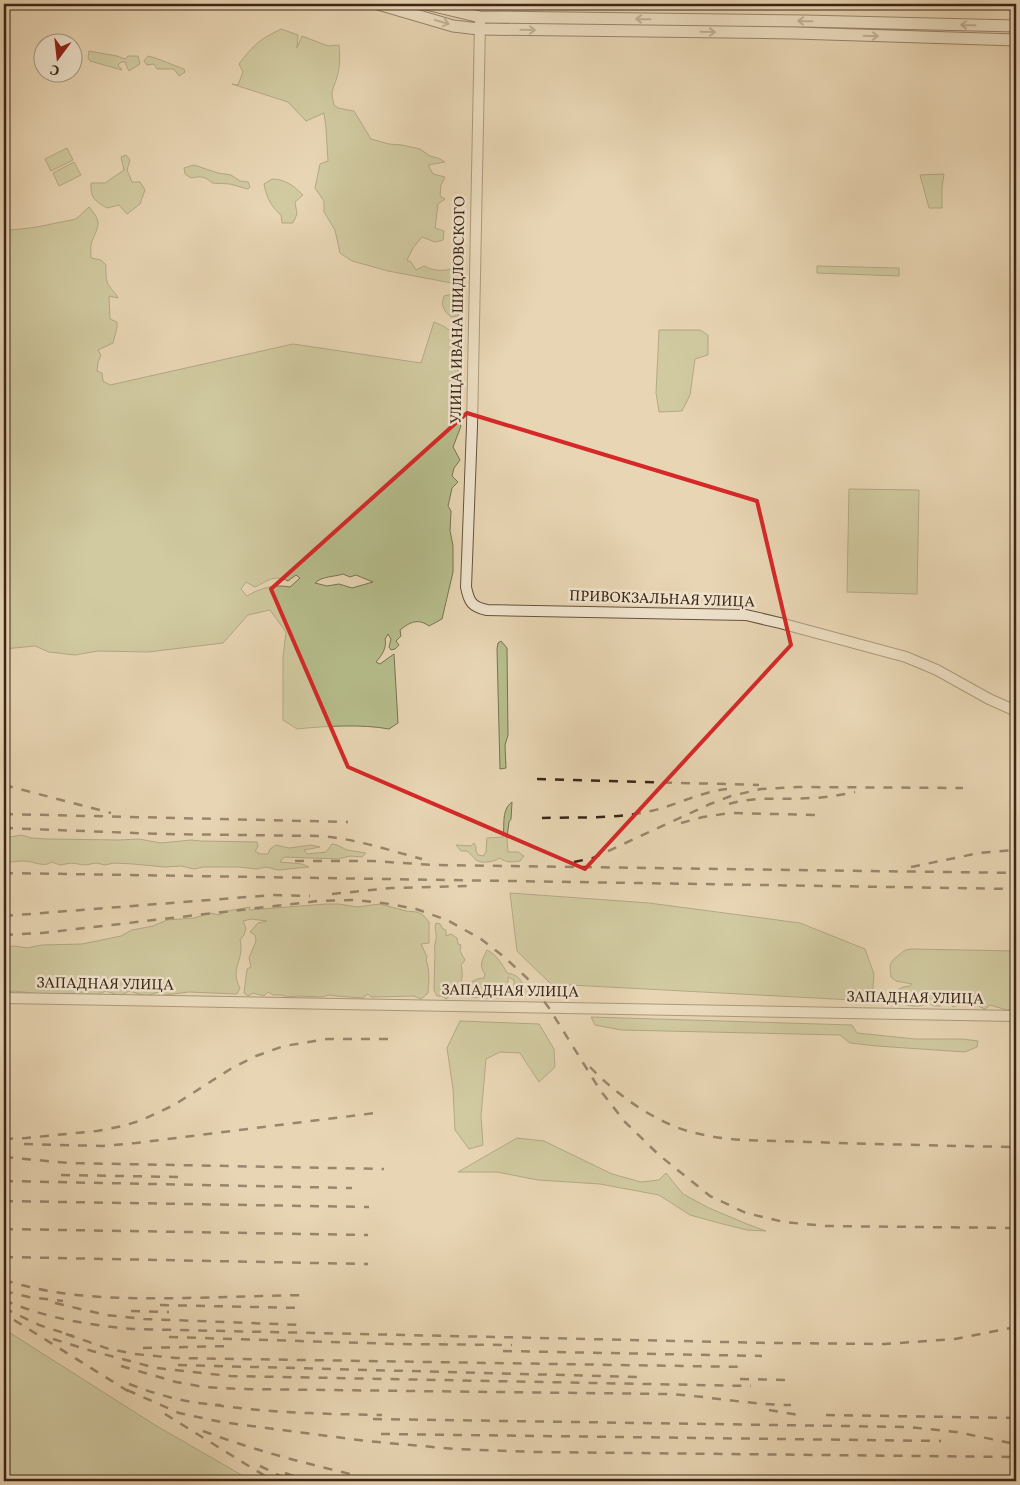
<svg xmlns="http://www.w3.org/2000/svg" width="1020" height="1485" viewBox="0 0 1020 1485" font-family="Vollkorn,serif">
	<style>
		.green { fill: #b6bd8c; stroke: #787252; fill-rule: evenodd }
		.lines { fill: none; stroke-linecap: round; stroke-linejoin: round }
		.tertiary-casing { stroke: #66523e; stroke-width: 12 }
		.secondary-casing { stroke: #3b2617; stroke-width: 13 }
		.tertiary { stroke: #f0e4ce; stroke-width: 10 }
		.secondary { stroke: #f0e4ce; stroke-width: 11 }
		.rail { stroke: #3b2617; stroke-width: 2.5; stroke-dasharray: 9 9; stroke-linecap: butt }
		.oneway { stroke: #968572 }
		.marked { fill: none; stroke: #d62828; stroke-width: 4; stroke-linejoin: round }
		.labels { text-anchor: middle; dominant-baseline: central; stroke-width: 5; stroke-linejoin: round; paint-order: stroke }
		.street-label { font-size: 15px; fill: #3b2617; stroke: #f0e4ce }
	</style>
	<rect width="100%" height="100%" fill="#e8d5b3"/>
	<filter id="stains"><feTurbulence type="fractalNoise" baseFrequency=".004" numOctaves="4"/><feColorMatrix values="0 0 0 0 .2 0 0 0 0 .09 0 0 0 0 .02 0 0 0 .5 -.17"/></filter>
	<radialGradient id="worn" r=".72"><stop offset=".6" stop-color="#630" stop-opacity="0"/><stop offset="1" stop-color="#630" stop-opacity=".3"/></radialGradient>
	<path class="green" d="M281 29 298 35 297 48 302 36 328 46 339 45C340 55 340 67 337 77 333 90 330 91 334 105L338 108 354 111 371 139 389 144 402 145 420 149 430 156 438 158 445 162 428 165 433 174 445 177 441 185 440 196 445 199 438 204 435 228 444 231 443 240 435 242 422 237 413 248 407 260 411 262 416 270 424 266C435 272 445 271 456 268L459 274 462 285 388 271 352 261 340 253 335 230 324 212V201L315 188 320 164 328 161 326 128 324 113 306 121 288 102 232 84 238 85 243 72 239 64C254 44 259 40 281 29Z
		M89 51 117 56 125 59 128 56H138L140 64 129 71 126 65V62H121L118 65 122 70 90 61 88 58Z
		M148 56C161 59 172 65 184 69L185 72 179 76 174 69H157L154 64 147 65 144 61Z
		M67 148 73 160 51 171 45 159Z
		M126 155 130 160 127 170 132 182H140L145 190 140 204 127 214 119 205 107 208C95 201 90 198 91 183H105L124 170 121 157Z
		M74 162 81 175 59 186 53 173Z
		M194 165 218 173 231 175 240 181 248 182 250 187 248 189 230 184 212 183C205 176 201 176 191 178L185 174 184 168Z
		M944 174 942 187V208H929L920 175Z
		M272 179C285 179 294 186 303 195L295 202 297 214 293 223H282L281 215C271 207 266 196 264 184Z
		M89 207C102 222 99 225 92 241 90 246 91 253 91 258L101 260 106 265C106 273 105 281 110 287 113 292 116 293 118 298L109 296 110 319 117 322C118 328 114 337 113 343L98 350 101 355 98 362 97 371 102 373 103 381 110 385 293 344 421 363 434 322 443 326 457 335 459 348 457 368 459 374 458 384 460 392 455 402 448 407 461 426 453 447 460 460 454 468 452 476 458 482 452 488 448 506 451 511 450 531 453 546V572L442 619 429 626C418 618 410 622 400 630L401 636 396 641 399 645 395 649 391 650 389 647 391 639 388 634 385 639C387 648 382 655 376 662L380 664 394 654 398 723 389 729C363 724 324 726 297 729L283 720V657L286 632 270 610 248 615 223 643 148 652 98 651 75 655 49 652 35 646 4 649V226L11 230 21 229 37 227 76 219ZM343 574 350 577 356 575 373 582 352 588 339 584 327 586 315 583C322 576 334 577 343 574ZM296 575 300 578 290 587C275 584 260 588 247 596L241 589 246 582 255 587C268 581 274 574 288 581Z
		M817 266 899 268V276L817 273Z
		M453 294C461 301 461 306 458 316L451 317 445 311 442 304 444 296Z
		M659 330H700L708 335V355L695 359 690 395 682 411 659 412 656 393Z
		M849 489 919 490 917 594 847 592Z
		M501 641 507 648 508 735 505 745 506 768 500 769 497 649 498 643Z
		M512 802 511 819 509 822 507 838 508 852H518L524 856 520 861C512 862 506 863 500 858 494 862 482 864 476 860 473 857 470 853 467 851H461L456 845 471 846 474 843 476 847V851L478 855 483 856 486 852 487 838 503 837C505 825 501 810 512 802Z
		M22 835 31 838 48 839 119 840 139 839 161 843 191 840 201 841 257 842 258 847 255 851 260 854H268L270 849 276 845 289 848 311 845 320 847 304 850 307 854 326 852 332 844 337 845 347 850 366 853 362 857 350 856 338 859 284 857 280 862 302 864 309 867 278 870 266 867 257 869 239 867H203L194 869 181 866 165 867 133 864 114 863 105 865 96 863 85 865 71 863 60 865 52 862C43 868 34 861 24 861 17 861 11 863 4 861V836L10 837Z
		M510 893 649 903 800 923 865 949 874 974 872 1001 551 984 517 951Z
		M326 904H339L357 907 380 904 406 911 417 912 423 915 429 922V943L421 944 427 957 426 960C430 970 429 982 428 993L421 999 414 996 371 997 368 994 363 998 336 996 329 995 322 997 298 996 287 997 282 995H273L268 992 264 996 253 993 248 996 244 993 247 969 251 967 249 958 256 941 255 935 250 932 258 923 267 921 251 919 243 921 246 928 244 935 240 940C245 961 229 968 240 988L237 994 189 992 165 995 159 992 146 996 129 991 120 996 106 991 96 995 82 993 41 994 14 991 4 993V947L15 946 27 948 42 945 82 944 121 936 132 930 153 926 167 920 194 918 210 913 219 915 228 911 250 907 249 910Z
		M436 923 440 924 443 929 446 930V936L451 934 457 938 458 944 461 945 460 951 465 960 461 965C465 982 459 989 446 999L442 996H437L434 990 435 951C433 945 437 941 436 935 436 930 434 928 436 923Z
		M912 949 1016 951V1009L1007 1010 990 1005 985 1009 980 1007 975 1002 972 1004H961L953 1007 948 1002 943 1004 941 1006H934L928 1003C920 1008 906 1007 899 1001L897 990 903 987 910 986 912 984 896 981 891 977C890 965 888 963 898 956 904 951 903 950 912 949Z
		M487 950C497 955 502 964 507 973 523 976 518 981 529 991L526 996H516L509 994 514 987V980L508 977V987L503 996 497 998 489 994 487 995 488 998 471 997 469 990 470 983 477 979 484 978 485 974C478 965 483 959 487 950Z
		M591 1017 852 1025 857 1033 915 1039H962L978 1041 977 1047 965 1052 877 1046 850 1043 840 1035 621 1030 595 1025Z
		M460 1021 539 1024 554 1049 555 1067 539 1082 520 1053 500 1052 486 1059 481 1116 483 1145 469 1149 455 1130 453 1089 447 1048Z
		M517 1138 544 1141 612 1174 641 1182 659 1180 666 1173 683 1194 709 1208 747 1224 766 1231 747 1230 719 1223 690 1215 659 1195 600 1184 538 1180 497 1172H458Z
		M4 1329 155 1425 252 1481H4Z"/>
	<g class="lines">
		<g class="tertiary-casing">
			<path id="tertiary" d="M480 23 472 426 466 587C469 602 472 607 487 610L746 615 780 623 906 657 937 670 989 699 1016 711
				M4 998 1016 1016"/>
		</g>
		<g class="secondary-casing">
			<path id="secondary" d="M378 4 453 26 479 29 795 33 1016 40
				M426 4 480 17 805 21 1016 26"/>
		</g>
		<use href="#tertiary" class="tertiary"/>
		<use href="#secondary" class="secondary"/>
		<path class="rail" d="M537 779 759 785
			M4 785 111 813
			M729 804C755 796 783 800 810 798 825 798 840 795 855 792
			M4 814 348 822
			M542 818C574 817 615 819 646 812 673 807 699 792 727 789
			M681 823 703 817 731 813 817 815
			M4 828 161 834 321 836C356 839 388 850 422 859
			M295 861H372L434 865 1016 873
			M574 862 593 858 710 804 731 796 761 789 799 787 963 788
			M911 867 979 853 1016 850
			M4 873 1016 889
			M332 894 391 888 467 886
			M4 916 273 895 310 896
			M4 935 42 933 318 901 355 900 390 904 416 909 447 920 481 939 503 956 527 978 549 1008 600 1090 625 1122 659 1155 710 1196 746 1213 784 1222 825 1226 1016 1228
			M590 1067C614 1092 644 1114 676 1127 718 1143 764 1140 808 1142 877 1144 947 1146 1016 1147
			M4 1139 26 1138 97 1131 123 1126 142 1120 174 1105 232 1068 256 1056 284 1046 327 1039H396
			M24 1144 102 1146 136 1143 375 1113
			M4 1157 69 1163 384 1169
			M61 1175 181 1177
			M4 1181 352 1188
			M4 1201 369 1207
			M4 1229 368 1235
			M4 1257 368 1264
			M4 1280C64 1299 124 1299 186 1298 226 1297 265 1296 305 1295
			M4 1291 29 1297 63 1301
			M4 1300C45 1318 88 1325 132 1329L770 1343 885 1344 955 1339 1016 1327
			M55 1303 106 1315 144 1319 303 1325
			M160 1305 303 1308
			M4 1308 39 1325 73 1336
			M131 1311 169 1312
			M14 1320 131 1393
			M66 1334 109 1349 135 1354 176 1358 746 1367
			M169 1337 397 1344 512 1345
			M53 1339 92 1351 156 1368 230 1376 751 1386
			M143 1348 230 1346
			M503 1351 762 1356
			M178 1365 638 1377
			M121 1366 176 1382 204 1387 242 1389 667 1394C709 1396 750 1405 791 1405
			M740 1379 791 1380
			M129 1384C158 1395 189 1404 221 1405
			M127 1390 179 1413 221 1422 366 1441 455 1449 535 1452 1016 1457
			M215 1405C271 1413 326 1414 382 1415
			M769 1410 799 1415
			M165 1414 273 1481
			M826 1415 1016 1418
			M373 1419 909 1427 956 1432 1016 1444
			M203 1431C261 1453 320 1467 380 1481
			M381 1434 941 1441
			M260 1466 291 1481
			M285 1473 309 1481"/>
	</g>
	<defs><path id="oneway-shaft" d="M-6 0H5M1.5-3L5.5 0L1.5 3" fill="none" stroke-width="1.6" stroke-linecap="round" stroke-linejoin="round" transform="scale(1.25)"/></defs>
	<g class="oneway">
		<use href="#oneway-shaft" transform="translate(643 19) rotate(-179)"/>
		<use href="#oneway-shaft" transform="translate(805 21) rotate(-179)"/>
		<use href="#oneway-shaft" transform="translate(442 22) rotate(16)"/>
		<use href="#oneway-shaft" transform="translate(968 25) rotate(-179)"/>
		<use href="#oneway-shaft" transform="translate(528 30) rotate(1)"/>
		<use href="#oneway-shaft" transform="translate(708 32) rotate(1)"/>
		<use href="#oneway-shaft" transform="translate(871 36) rotate(2)"/>
	</g>
	<path d="M0 0H1020V1485H0ZM467 413 757 501 791 645 585 869 348 767 271 589Z" fill="#e8d5b3" fill-opacity=".55" fill-rule="evenodd"/>
	<path class="marked" d="M467 413 757 501 791 645 585 869 348 767 271 589Z"/>
	<g class="labels">
		<g class="street-label">
			<text transform="translate(459 310) rotate(-89)">УЛИЦА ИВАНА ШИДЛОВСКОГО</text>
			<text transform="translate(662 600) rotate(2)">ПРИВОКЗАЛЬНАЯ УЛИЦА</text>
			<text transform="translate(105 985) rotate(1)">ЗАПАДНАЯ УЛИЦА</text>
			<text transform="translate(510 992) rotate(1)">ЗАПАДНАЯ УЛИЦА</text>
			<text transform="translate(915 999) rotate(1)">ЗАПАДНАЯ УЛИЦА</text>
		</g>
	</g>
	<rect width="1020" height="1485" fill="none" stroke="#e8d5b3" stroke-width="20"/>
	<rect x="5" y="5" width="1010" height="1475" fill="none" stroke="#3b2617" stroke-width="2.5"/>
	<rect x="10" y="10" width="1000" height="1465" fill="none" stroke="#3b2617"/>
	<g transform="translate(58 58) rotate(195)"><circle r="24" fill="#f0e4ce" stroke="#a89885"/>
	<path d="M0-4L9 19L0 12L-9 19Z" fill="#8f2418"/>
	<text y="-8" font-size="14" font-weight="bold" text-anchor="middle" fill="#3b2617">С</text>
	</g>
	<rect width="100%" height="100%" filter="url(#stains)"/>
	<rect width="100%" height="100%" fill="url(#worn)"/>
</svg>
